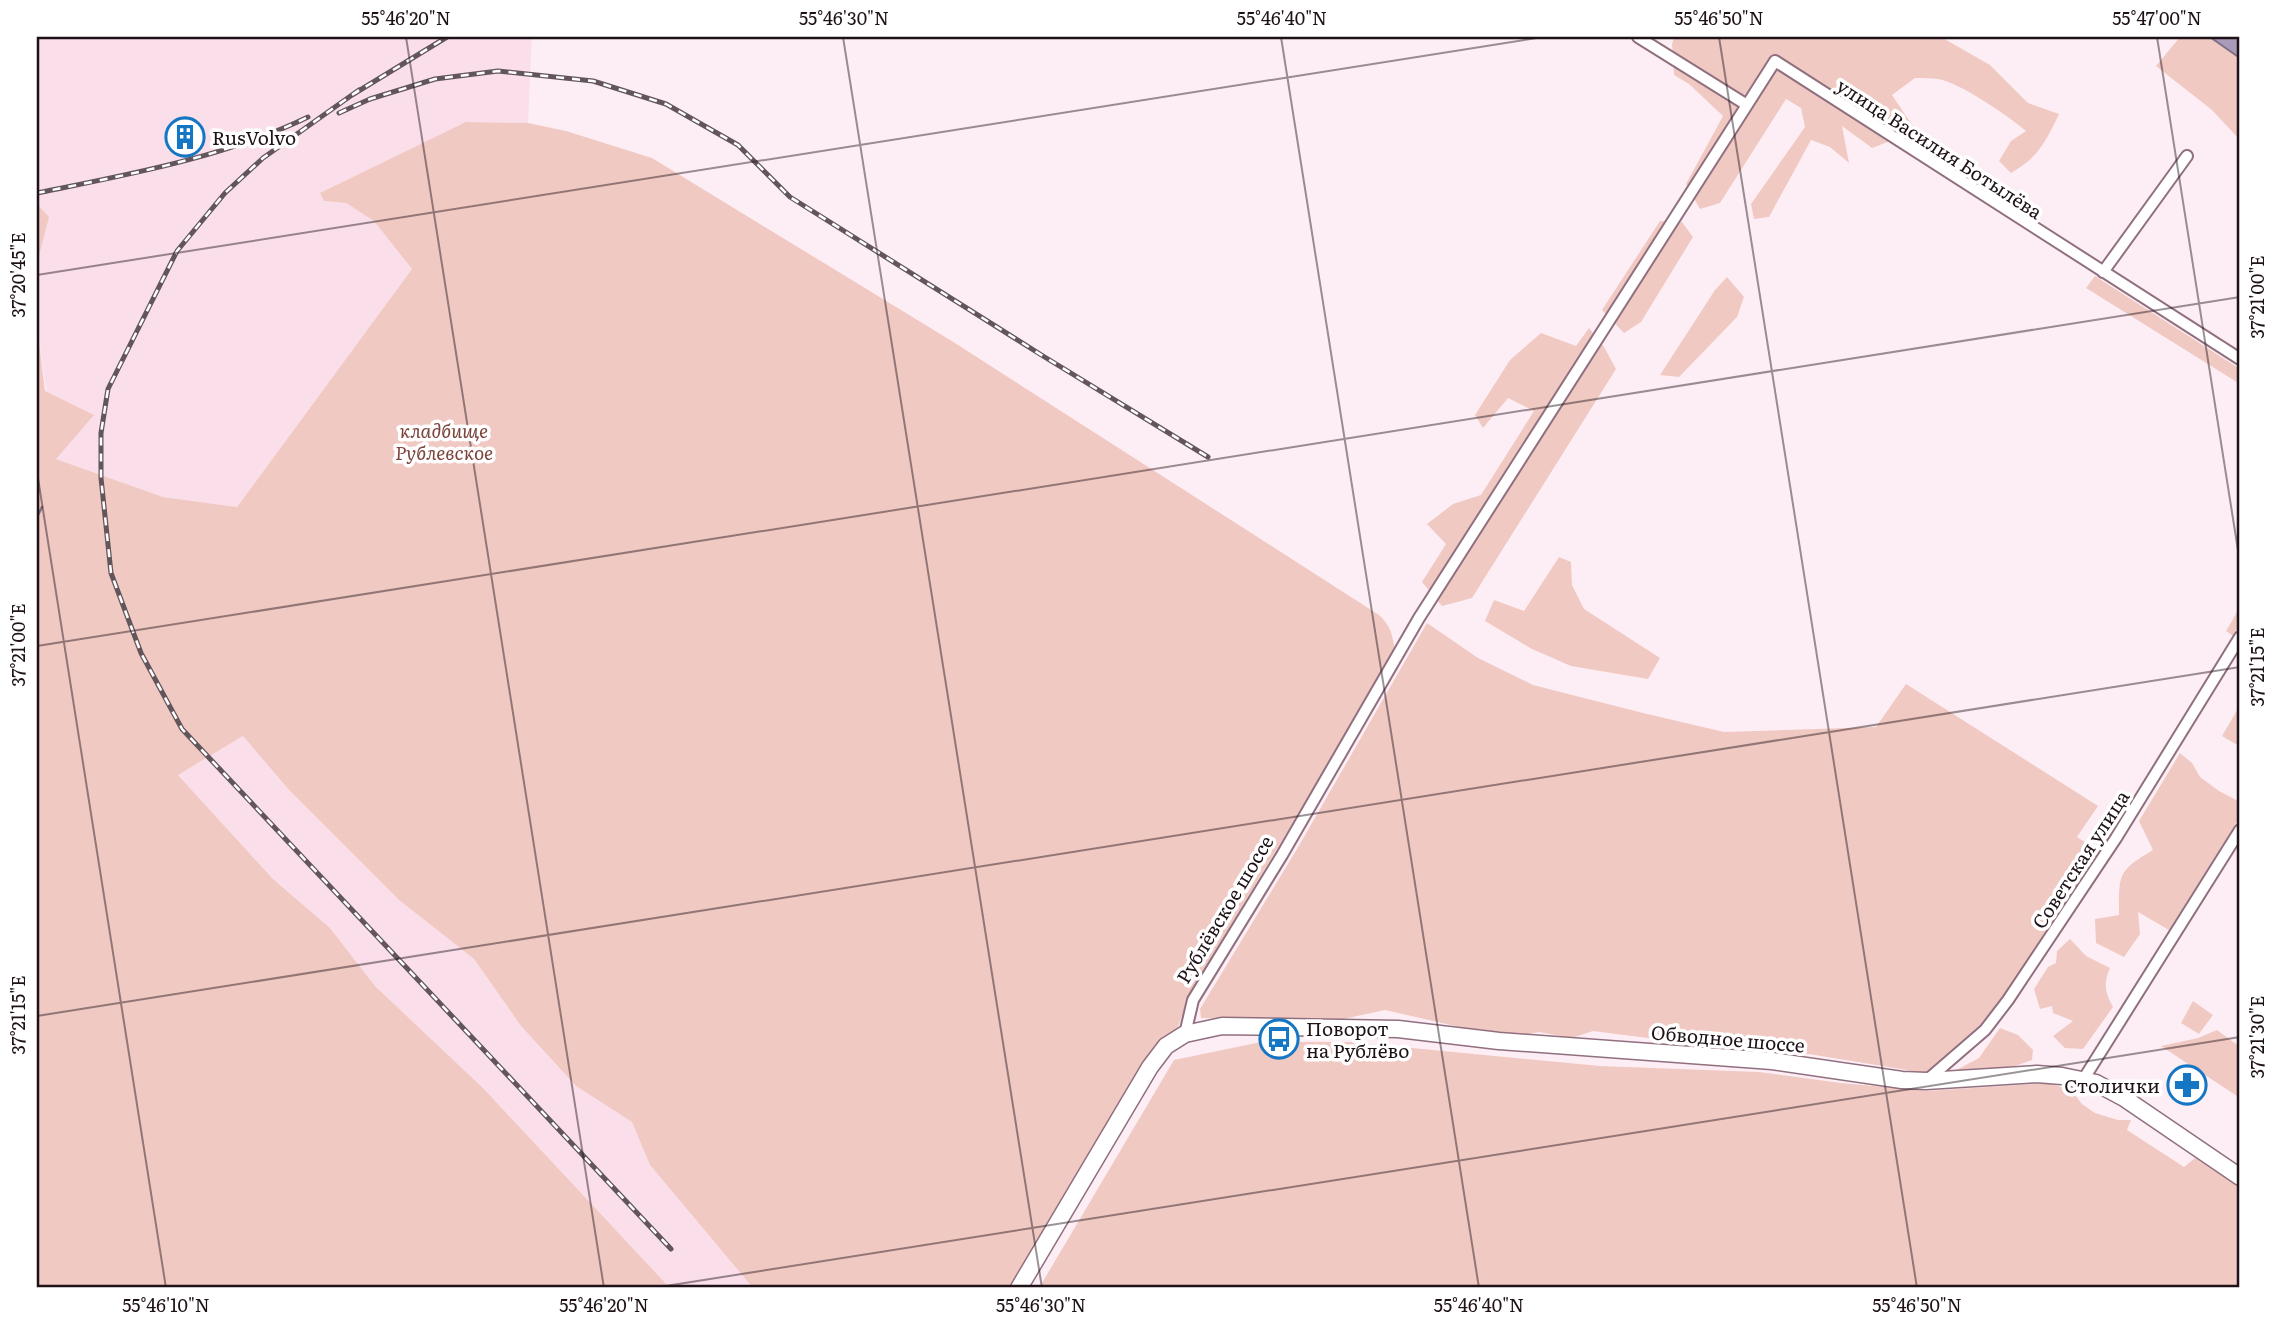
<svg xmlns="http://www.w3.org/2000/svg" width="2277" height="1325" viewBox="0 0 2277 1325" font-family="Literata,serif">
	<style>
		.built { fill: #fadfeb }
		.green { fill: #f1c9c3 }
		.water { fill: #ab9bbb; stroke: #81728a; stroke-width: 2 }
		.lines { fill: none; stroke-linecap: round; stroke-linejoin: round }
		.stream { stroke: #81728a; stroke-width: 2.5 }
		.street-casing { stroke: #906f7f; stroke-width: 14 }
		.secondary-casing { stroke: #906f7f; stroke-width: 19 }
		.street { stroke: #fff; stroke-width: 10 }
		.secondary { stroke: #fff; stroke-width: 16 }
		.rail-casing { stroke: #62555b; stroke-width: 5 }
		.rail { stroke: #fff; stroke-width: 2.5; stroke-dasharray: 8; stroke-linecap: butt }
		.ticks { fill: none; stroke: #1e1218; stroke-width: 2; stroke-opacity: 0.45 }
		.labels { text-anchor: middle; dominant-baseline: central; stroke-width: 7; stroke-linejoin: round; paint-order: stroke }
		.poi-label { font-size: 19px; fill: #1e1218; stroke: #fff; text-anchor: start }
		.street-label { font-size: 19px; fill: #1e1218; stroke: #fff }
		.park-label { font-size: 19px; font-style: italic; fill: #7d443c; stroke: #fff }
		.neatline { fill: none; stroke: #1e1218; stroke-width: 2.5 }
		.ticks-label { font-size: 18px; text-anchor: middle; fill: #1e1218 }
	</style>
	<rect width="100%" height="100%" fill="#fdeef5"/>
	<path class="built" d="M37 37H532L528 123 466 122 324 201 346 203 375 221 412 269 237 507 163 497 56 459 37 326V264L48 217 37 204Z
		M243 736 289 790 399 900 474 959 521 1026 576 1086 632 1122 650 1165 753 1288H670L483 1088 375 986 330 928 273 879 178 775Z"/>
	<path class="green" d="M1674 37H1941L1990 65 2028 103 2059 114C2046 141 2038 158 2011 173L1999 161 2011 141 2026 131C2008 116 1961 83 1938 79 1931 78 1923 78 1915 78L1892 95 1916 131 1872 148 1842 126 1849 163 1830 147 1811 140 1769 217 1754 219 1751 204 1805 127 1801 108 1786 99 1720 203 1700 209 1686 184 1723 116 1689 84 1674 75 1672 44Z
		M2180 37H2210L2240 58V140L2212 110 2156 66Z
		M466 122 528 123 566 131 652 158 955 343 1379 615C1391 626 1393 636 1395 653L1189 995 1177 1030 1164 1036 1156 1048 1012 1288H753L650 1165 632 1122 576 1086 521 1026 474 959 399 900 289 790 243 736 178 775 273 879 330 928 375 986 483 1088 670 1288H37V326L45 391 94 415 56 459 163 497 237 507 412 269 374 221 346 203 324 201 320 193Z
		M37 204 49 217 37 264Z
		M1660 221 1682 222 1693 237 1641 322 1624 333 1602 310Z
		M2095 276 2240 369V384L2086 288Z
		M1727 277 1744 297 1737 317 1679 377 1660 375 1715 290Z
		M1589 328 1604 347 1616 369 1472 598 1442 606 1422 582 1446 544 1427 524 1453 504 1481 495 1534 411 1508 398 1483 428 1475 415 1510 360 1541 333 1576 346Z
		M1559 557 1571 562 1572 585 1584 609 1660 658 1648 679 1571 666 1532 649 1485 621 1494 600 1524 611Z
		M2240 607V624L2233 636 2226 631Z
		M1427 623 1478 658 1533 685 1643 713 1724 732 1876 727 1906 684 2098 806 2077 837 2101 852 2000 1003 1983 1023 1925 1073 1778 1049 1741 1050 1593 1031 1572 1038 1539 1032 1508 1038 1385 1010 1339 1020 1201 1018 1200 1009 1297 849Z
		M2239 707 2240 745 2239 746 2222 736Z
		M2180 753 2192 763 2200 777 2219 791 2240 802V817L2169 930 2138 912 2140 934 2124 957 2096 943 2095 919 2119 915C2119 875 2117 871 2153 850L2139 821Z
		M2070 939 2086 956 2110 968C2103 984 2105 992 2113 1007L2083 1049 2065 1048 2053 1036 2073 1021 2053 1013 2052 1006 2040 1009 2034 989 2048 967 2056 963 2057 951Z
		M2193 1001 2213 1015 2199 1034 2181 1023Z
		M2000 1028 2018 1035 2033 1050 2032 1060 2015 1066 1947 1075 1979 1058Z
		M2217 1030 2240 1047V1098L2161 1046 2198 1038Z
		M1261 1042H1350L1600 1066 1759 1072 1841 1083 1928 1091 2048 1083 2071 1090 2082 1104 2095 1113 2118 1120H2131L2127 1130 2184 1167 2195 1158 2240 1187V1288H1039L1174 1060Z"/>
	<path class="water" d="M2210 37H2240V58Z"/>
	<g class="lines">
		<path class="stream" d="M37 517 42 507"/>
		<g class="street-casing">
			<path id="street" d="M1638 37 1747 105 1775 61 2240 359
				M2103 272 2187 156
				M1185 1034 1193 1000 1282 855 1419 618 1747 105
				M2083 1080 2240 830
				M1926 1081 1985 1030 2008 1000 2116 838 2240 637"/>
		</g>
		<g class="secondary-casing">
			<path id="secondary" d="M1019 1288 1150 1067 1166 1046 1185 1034 1222 1026 1398 1029 1499 1041 1772 1061 1902 1080 1926 1081 2037 1074 2062 1076 2096 1083 2124 1098 2240 1177"/>
		</g>
		<use href="#street" class="street"/>
		<use href="#secondary" class="secondary"/>
		<g class="rail-casing">
			<path id="rail" d="M359 90 263 158 225 193 177 251 108 389 101 433V478L111 573 141 653 182 729 671 1249
				M352 95 447 37
				M339 113 370 99 435 79 498 71 593 81 666 104 738 145 790 197 1043 356 1208 457
				M37 193C126 175 226 157 308 117"/>
		</g>
		<use href="#rail" class="rail"/>
	</g>
	<path class="ticks" d="M406 37 604 1288M843 37 1042 1288M1281 37 1479 1288M1719 37 1917 1288M2157 37 2240 563M37 275 1543 37M37 472 166 1288M37 646 2240 297M37 1016 2240 667M653 1288 2240 1037"/>
	<defs>
		<g id="building-ring" transform="scale(2.0125)"><circle r="9.5" fill="#fff" stroke="#1577c3" stroke-width="1.5"/><path d="M-4-6H4V6H1V3H-1V6H-4ZM-2.5-4.3h1.7v1.8h-1.7ZM.8-4.3h1.7v1.8H.8ZM-2.5-1h1.7V.8h-1.7ZM.8-1h1.7V.8H.8Z" fill="#1577c3"/></g>
		<g id="bus-ring" transform="scale(2.0125)"><circle r="9.5" fill="#fff" stroke="#1577c3" stroke-width="1.5"/><path d="M-5-6H5V4H4V6H2V4H-2V6H-4V4H-5ZM-3.5-4V0h7V-4ZM-3.5 1.2v1.5H-2V1.2ZM2 1.2v1.5H3.5V1.2Z" fill="#1577c3"/></g>
		<g id="pharmacy-ring" transform="scale(2.0125)"><circle r="9.5" fill="#fff" stroke="#1577c3" stroke-width="1.5"/><path d="M-2-6h4v4h4v4h-4v4h-4v-4h-4v-4h4Z" fill="#1577c3"/></g>
	</defs>
	<g fill-rule="evenodd">
		<use href="#building-ring" x="185" y="137"/>
		<use href="#bus-ring" x="1279" y="1039"/>
		<use href="#pharmacy-ring" x="2187" y="1085"/>
	</g>
	<g class="labels">
		<g class="poi-label">
			<text x="212" y="137">RusVolvo</text>
			<text x="1306" y="1028">Поворот<tspan x="1306" dy="22">на Рублёво</tspan></text>
			<text x="2160" y="1085" text-anchor="end">Столички</text>
		</g>
		<g class="street-label">
			<text transform="translate(1940 148) rotate(33)">улица Василия Ботылёва</text>
			<text transform="translate(2080 859) rotate(-57)">Советская улица</text>
			<text transform="translate(1224 909) rotate(-59)">Рублёвское шоссе</text>
			<text transform="translate(1728 1038) rotate(5)">Обводное шоссе</text>
		</g>
		<g class="park-label">
			<text x="444" y="430">кладбище<tspan x="444" dy="22">Рублевское</tspan></text>
		</g>
	</g>
	<rect width="2277" height="1325" fill="none" stroke="#ffffff" stroke-width="77"/>
	<rect x="38" y="38" width="2200" height="1248" class="neatline"/>
	<g class="ticks-label">
		<text x="406" y="25">55°46'20"N</text>
		<text x="844" y="25">55°46'30"N</text>
		<text x="1282" y="25">55°46'40"N</text>
		<text x="1719" y="25">55°46'50"N</text>
		<text x="2157" y="25">55°47'00"N</text>
		<text transform="translate(19 275) rotate(-90)" y="6">37°20'45"E</text>
		<text transform="translate(2258 297) rotate(-90)" y="6">37°21'00"E</text>
		<text transform="translate(19 645) rotate(-90)" y="6">37°21'00"E</text>
		<text transform="translate(2258 667) rotate(-90)" y="6">37°21'15"E</text>
		<text transform="translate(19 1015) rotate(-90)" y="6">37°21'15"E</text>
		<text transform="translate(2258 1037) rotate(-90)" y="6">37°21'30"E</text>
		<text x="166" y="1312">55°46'10"N</text>
		<text x="604" y="1312">55°46'20"N</text>
		<text x="1041" y="1312">55°46'30"N</text>
		<text x="1479" y="1312">55°46'40"N</text>
		<text x="1917" y="1312">55°46'50"N</text>
	</g>
</svg>
